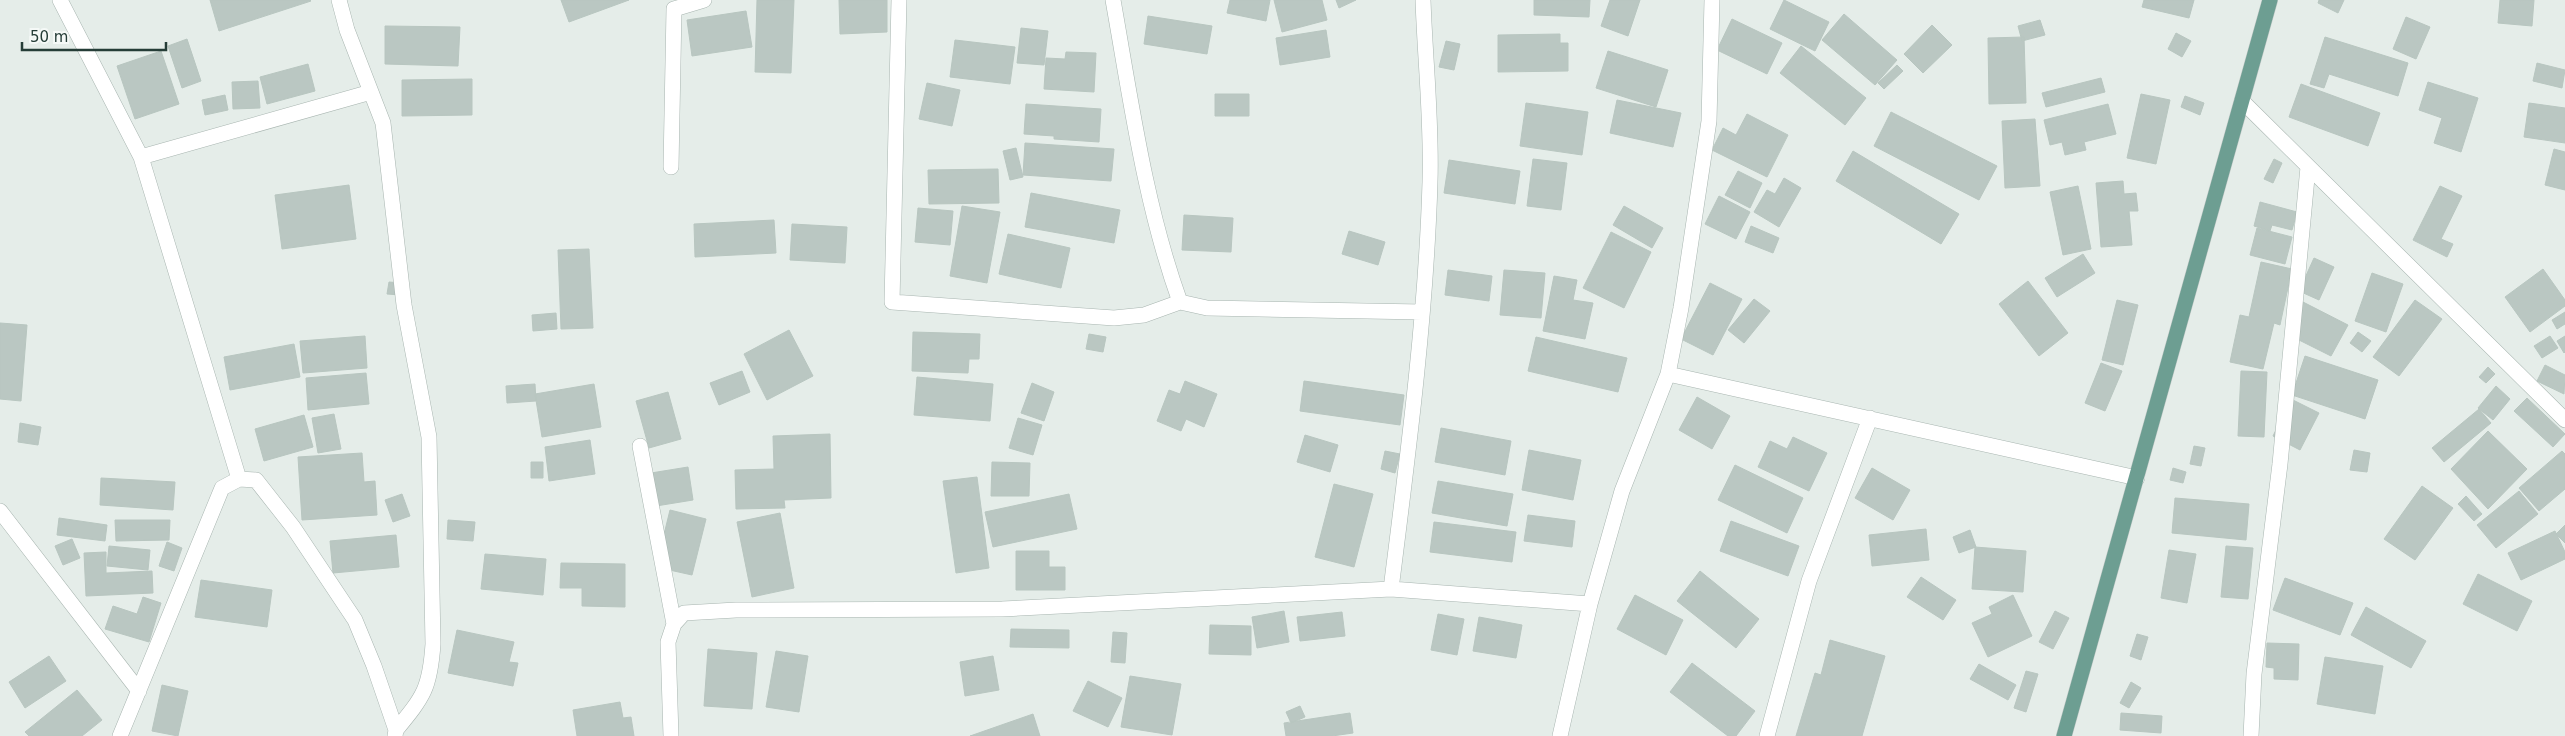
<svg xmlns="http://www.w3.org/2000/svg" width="2565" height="736" viewBox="0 0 2565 736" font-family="'DejaVu Sans',sans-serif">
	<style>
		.building { fill: #bac7c2; stroke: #b8c6c0 }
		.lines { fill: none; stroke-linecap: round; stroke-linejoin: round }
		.minor-casing { stroke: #a8b5b0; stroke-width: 16 }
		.major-casing { stroke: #c2c9c7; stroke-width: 16 }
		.minor { stroke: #fff; stroke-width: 15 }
		.major { stroke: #6d9e92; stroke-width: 15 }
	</style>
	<rect width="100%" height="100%" fill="#e5ede9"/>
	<path class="building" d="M210 0H310L311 1 219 31Z
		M561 0H629L569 22Z
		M757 0H794L791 73 755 72Z
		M839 0H887V32L840 34Z
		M1230 0H1270L1266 21 1227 13Z
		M1274 0H1322L1327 20 1282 32Z
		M1336 0H1356L1339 8Z
		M1534 0H1590L1589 17 1534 15Z
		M1610 0H1640L1628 36 1601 26Z
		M1784 0 1829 22 1815 51 1770 29Z
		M2144 0H2194L2189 18 2142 7Z
		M2319 0H2344L2338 13 2318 3Z
		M2500 0H2534L2532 26 2498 23Z
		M746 11 752 47 692 56 687 20Z
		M1844 14 1897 60 1875 85 1822 40Z
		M1148 16 1212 26 1207 54 1144 44Z
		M2406 17 2430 27 2416 59 2393 49Z
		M1732 19 1782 43 1767 74 1717 50Z
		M2040 20 2045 35 2022 41 2018 26Z
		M1932 25 1952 45 1923 73 1904 54Z
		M385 26 460 27 458 66 385 64Z
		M1021 28 1048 31 1044 65 1017 63Z
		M1326 30 1330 57 1280 65 1276 38Z
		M2176 33 2191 41 2182 57 2168 49Z
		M1560 34V43H1568V71L1498 72V35Z
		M2024 37 2026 103 1989 104 1988 38Z
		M2325 37 2408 63 2398 96 2329 74 2324 88 2310 84Z
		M187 39 201 81 182 88 168 46Z
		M955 40 1015 47 1010 84 950 77Z
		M1446 41 1460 44 1454 70 1439 67Z
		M1801 46 1866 98 1845 125 1780 73Z
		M161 51 179 104 135 119 117 66Z
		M1608 51 1668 70 1656 107 1596 88Z
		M1066 52 1096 53 1094 92 1044 89 1046 58 1065 59Z
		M2537 63 2565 70 2562 88 2533 81Z
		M308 64 315 91 267 104 260 77Z
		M1897 65 1903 71 1884 89 1878 83Z
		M2101 78 2105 92 2046 107 2042 93Z
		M472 79V115L402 116V80Z
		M258 81 260 108 233 109 232 82Z
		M2428 82 2478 98 2461 152 2434 143 2442 118 2419 110Z
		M927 83 960 90 952 126 919 119Z
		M2301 84 2380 113 2368 146 2289 117Z
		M1215 94H1249V116H1215Z
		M2141 94 2170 100 2156 164 2127 158Z
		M225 95 228 110 205 115 202 100Z
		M2185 96 2204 103 2200 115 2181 107Z
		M1617 100 1681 113 1673 147 1610 133Z
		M1526 103 1588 112 1582 155 1520 146Z
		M2529 103 2565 108V143L2524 137Z
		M1026 104 1101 109 1099 142 1054 139V136L1024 134Z
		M2108 104 2116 134 2084 142 2086 150 2065 155 2062 142 2050 145 2044 120Z
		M1891 112 1997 166 1979 200 1874 146Z
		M1747 114 1788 135 1767 177 1712 150 1723 128 1736 135Z
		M2035 119 2040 186 2005 188 2002 121Z
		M1025 143 1114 149 1111 181 1023 175Z
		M1016 148 1023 177 1010 180 1003 151Z
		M2554 149 2565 152V190L2545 185Z
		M1853 151 1959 214 1941 244 1836 181Z
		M1533 159 1567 163 1561 210 1527 206Z
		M2274 159 2282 163 2273 183 2264 179Z
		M1449 160 1520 171 1515 204 1444 193Z
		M998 169 999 203 929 204 928 170Z
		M1738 171 1762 183 1750 208 1725 195Z
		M1784 178 1801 188 1779 227 1754 212 1767 190 1775 194Z
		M2123 181 2124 194 2136 193 2138 211H2129L2132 245 2101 247 2096 183Z
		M349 185 356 239 282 249 275 195Z
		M2078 186 2091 249 2063 255 2050 192Z
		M2440 186 2462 196 2441 239 2453 244 2447 257 2413 240Z
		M1031 193 1120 210 1114 243 1025 227Z
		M1719 196 1750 212 1736 239 1705 224Z
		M2260 202 2297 212 2292 230 2272 225 2270 231 2254 226Z
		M962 206 1000 212 987 283 950 276Z
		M1624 206 1663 228 1652 248 1613 225Z
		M918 208 953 211 950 245 915 242Z
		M1184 215 1233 218 1231 252 1182 250Z
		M774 220 776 253 695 257 694 224Z
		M792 224 847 227 845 263 790 260Z
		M1751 226 1779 238 1773 253 1745 242Z
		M2257 228 2292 237 2285 264 2250 255Z
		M1349 231 1385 242 1378 265 1342 254Z
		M1611 232 1651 252 1624 308 1583 288Z
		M1008 234 1070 248 1061 288 999 274Z
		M589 249 593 328 561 329 558 250Z
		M2083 254 2095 273 2057 297 2045 278Z
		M2314 258 2334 267 2319 300 2299 291Z
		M2261 262 2292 269 2280 325 2274 323 2263 369 2230 362 2240 315 2249 317Z
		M2543 269 2565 300V306L2530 332 2505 297Z
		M1448 270 1492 276 1489 301 1445 295Z
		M1504 270 1545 273 1541 318 1500 315Z
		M2372 273 2403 284 2386 332 2355 321Z
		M1554 276 1577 280 1573 300 1593 303 1585 339 1543 331Z
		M2028 281 2068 333 2039 356 1999 304Z
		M389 282 402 283 401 295 387 294Z
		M1710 283 1742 299 1713 355 1681 339Z
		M1754 299 1770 311 1744 343 1728 330Z
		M2117 300 2138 305 2123 365 2102 360Z
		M2415 300 2442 319 2399 376 2373 357Z
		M2303 302 2348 325 2331 356 2287 334Z
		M2565 312V324L2557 329 2552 320Z
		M556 313 557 329 533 331 532 315Z
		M0 323 27 325 21 401 0 399Z
		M789 330 813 376 767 400 744 354Z
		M913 332 980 334 979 359H969L968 373 912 371Z
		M2358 332 2371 341 2362 352 2350 343Z
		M1089 334 1106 337 1103 352 1086 349Z
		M365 336 367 368 303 373 300 341Z
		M2550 336 2558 348 2542 358 2534 346Z
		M2565 336V352L2564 353 2557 341Z
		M1536 337 1627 358 1618 392 1528 371Z
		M294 344 300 377 230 390 224 357Z
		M2305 356 2378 380 2365 419 2292 395Z
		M2101 363 2122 371 2105 411 2085 403Z
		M2545 365 2565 375 2564 394 2537 381Z
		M2488 367 2495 374 2486 383 2479 377Z
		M742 371 750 392 719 405 710 383Z
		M2241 371 2267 372 2264 437 2238 436Z
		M366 373 369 404 308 410 306 378Z
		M917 377 993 384 990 421 914 415Z
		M1185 381 1217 394 1204 427 1186 419 1181 431 1157 421 1169 390 1180 394Z
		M1304 381 1404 395 1400 425 1300 411Z
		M1032 383 1054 392 1044 421 1021 413Z
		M535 384 536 401 507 403 506 386Z
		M594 384 601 427 542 437 535 394Z
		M2496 386 2510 399 2493 420 2478 408Z
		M668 392 681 439 649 448 636 401Z
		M1697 397 1730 416 1712 449 1679 430Z
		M2527 398 2565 434 2553 447 2514 411Z
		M2291 399 2319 413 2300 450 2273 436Z
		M2479 409 2491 423 2444 462 2432 448Z
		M334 414 341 449 318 453 312 418Z
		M304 415 313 447 264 461 255 429Z
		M1018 418 1042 425 1033 455 1009 448Z
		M20 423 41 427 38 445 18 442Z
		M1441 428 1511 441 1505 475 1435 462Z
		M2488 431 2527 469 2488 509 2451 469Z
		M830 434 831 498 784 500 785 508 736 509 735 470 774 469 773 436Z
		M1305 435 1338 445 1330 472 1297 462Z
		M1793 437 1827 453 1809 491 1758 467 1770 441 1787 449Z
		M590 440 595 474 549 481 545 447Z
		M2194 446 2205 448 2201 466 2190 464Z
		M1529 450 1581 460 1573 500 1522 490Z
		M2354 450 2370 453 2367 472 2350 470Z
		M1385 451 1400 454 1395 473 1381 469Z
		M2562 451 2565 454V489L2539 511 2519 488Z
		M362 453 364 482 375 481 377 515 302 520 298 457Z
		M531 462H543V478H531Z
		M992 462 1030 463 1029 496H991Z
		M1735 465 1803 498 1787 533 1718 500Z
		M688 467 693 500 656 506 651 473Z
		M1872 468 1910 490 1893 520 1855 498Z
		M2173 468 2186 472 2183 483 2170 480Z
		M977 477 989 568 956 573 943 481Z
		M101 478 175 482 173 510 100 505Z
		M1438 481 1513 494 1507 526 1432 513Z
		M1334 484 1373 494 1354 567 1315 557Z
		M2422 486 2453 508 2415 560 2384 539Z
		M2519 491 2538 514 2496 548 2477 525Z
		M402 494 410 516 393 522 385 500Z
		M1069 494 1077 529 993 547 985 512Z
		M2466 496 2482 514 2474 521 2458 504Z
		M2175 498 2249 504 2246 540 2172 533Z
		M670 510 706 519 692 575 656 567Z
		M780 513 794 588 752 597 737 522Z
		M1528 515 1575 521 1572 547 1524 541Z
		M59 518 107 525 105 541 57 535Z
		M115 520H170L169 540 116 541Z
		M448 520 475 522 473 541 447 539Z
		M1731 521 1799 546 1788 576 1720 551Z
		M1434 522 1516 532 1512 562 1430 552Z
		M2565 525V543L2556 534Z
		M1926 529 1929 560 1872 566 1869 535Z
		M1970 530 1976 547 1959 553 1953 537Z
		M2555 531 2565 552V559L2521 580 2508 553Z
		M396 535 399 567 333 573 330 541Z
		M72 539 80 558 63 565 55 546Z
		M167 542 182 548 174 571 159 566Z
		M109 546 150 550 148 570 107 566Z
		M2226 546 2253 548 2248 599 2221 597Z
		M1975 547 2026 551 2023 592 1972 589Z
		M2169 550 2196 554 2187 603 2161 598Z
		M1016 551H1049V567H1065V590H1016Z
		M106 552V573L152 571 153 593 86 596 84 553Z
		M485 554 546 559 543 595 481 589Z
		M561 563 625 564V607L582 606V588H560Z
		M1700 571 1759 619 1736 648 1677 601Z
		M2478 574 2532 601 2517 631 2463 604Z
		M1921 577 1956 600 1943 620 1907 597Z
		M2285 578 2353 603 2340 635 2273 610Z
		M201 580 272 590 267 627 195 617Z
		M1635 595 1683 620 1666 655 1617 629Z
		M2013 595 2032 636 1988 657 1972 623 1992 614 1989 607Z
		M143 597 161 603 149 642 105 629 113 606 137 614Z
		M2366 607 2426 641 2411 668 2351 635Z
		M1284 611 1289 642 1257 648 1252 617Z
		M2055 611 2069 618 2053 649 2039 642Z
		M1342 612 1345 636 1300 641 1297 617Z
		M1438 614 1464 619 1457 655 1431 650Z
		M1479 617 1522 625 1516 658 1473 651Z
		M1210 625 1251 626V655L1209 654Z
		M1011 629 1069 630V648L1010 647Z
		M457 630 514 642 509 662 518 663 513 686 448 673Z
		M1113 632 1127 633 1125 663 1111 662Z
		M2137 634 2148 637 2141 660 2130 656Z
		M1830 640 1885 656 1862 736H1796L1815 673 1821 675Z
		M2267 643 2299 644 2298 680 2274 679V668L2266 667Z
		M708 649 757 653 752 709 704 706Z
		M776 651 808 656 799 712 766 707Z
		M49 656 66 681 25 708 9 682Z
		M993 656 999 690 965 696 960 662Z
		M2325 657 2383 666 2375 714 2317 704Z
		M1692 663 1755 711 1736 736H1728L1670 692Z
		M1979 664 2016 685 2008 700 1970 679Z
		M2026 671 2038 674 2026 712 2014 708Z
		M1130 676 1181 684 1172 735 1121 727Z
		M1088 681 1122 698 1108 727 1073 711Z
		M2131 682 2141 688 2129 708 2120 703Z
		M162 685 188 691 178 736 152 731Z
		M77 690 102 720 82 736H29L25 732Z
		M620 702 623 718 631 717 634 736H577L573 710Z
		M1300 706 1305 717 1291 723 1286 712Z
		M1350 713 1353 733 1332 736H1286L1284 723Z
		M2121 713 2162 716 2161 733 2120 730Z
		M1033 714 1040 736H970Z"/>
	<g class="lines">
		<g class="minor-casing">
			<path id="minor" d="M60 0 141 157 239 479
				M339 0 347 30 383 123 404 305 429 437 433 644C430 688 424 696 396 730L395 736
				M899 0 892 302 1114 318 1144 315 1180 302
				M1113 0C1131 101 1145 205 1180 302L1207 308 1422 312
				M2242 101 2565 420
				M141 157 371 92
				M671 167 674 9 704 0
				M1668 374 2137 478
				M640 446 674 624
				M0 511 139 691
				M1391 589C1408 454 1426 318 1430 182 1432 123 1425 59 1423 0
				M120 736 222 488 239 479 256 480 293 527 355 620 374 666 396 730
				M671 736 668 642 674 624 684 613 736 610 1002 609 1391 589 1590 604
				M1560 736 1590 604 1622 491 1668 374 1681 308 1709 121 1712 0
				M1767 736 1809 581 1870 418
				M2251 736 2254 674 2280 464 2308 167"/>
		</g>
		<g class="major-casing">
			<path id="major" d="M2064 736 2270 0"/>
		</g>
		<use href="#minor" class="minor"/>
		<use href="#major" class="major"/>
	</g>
	<path d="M22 42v8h144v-8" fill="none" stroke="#253d37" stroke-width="2.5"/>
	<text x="30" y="42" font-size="15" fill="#253d37" stroke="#f5f9f7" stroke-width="4" paint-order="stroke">50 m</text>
</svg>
